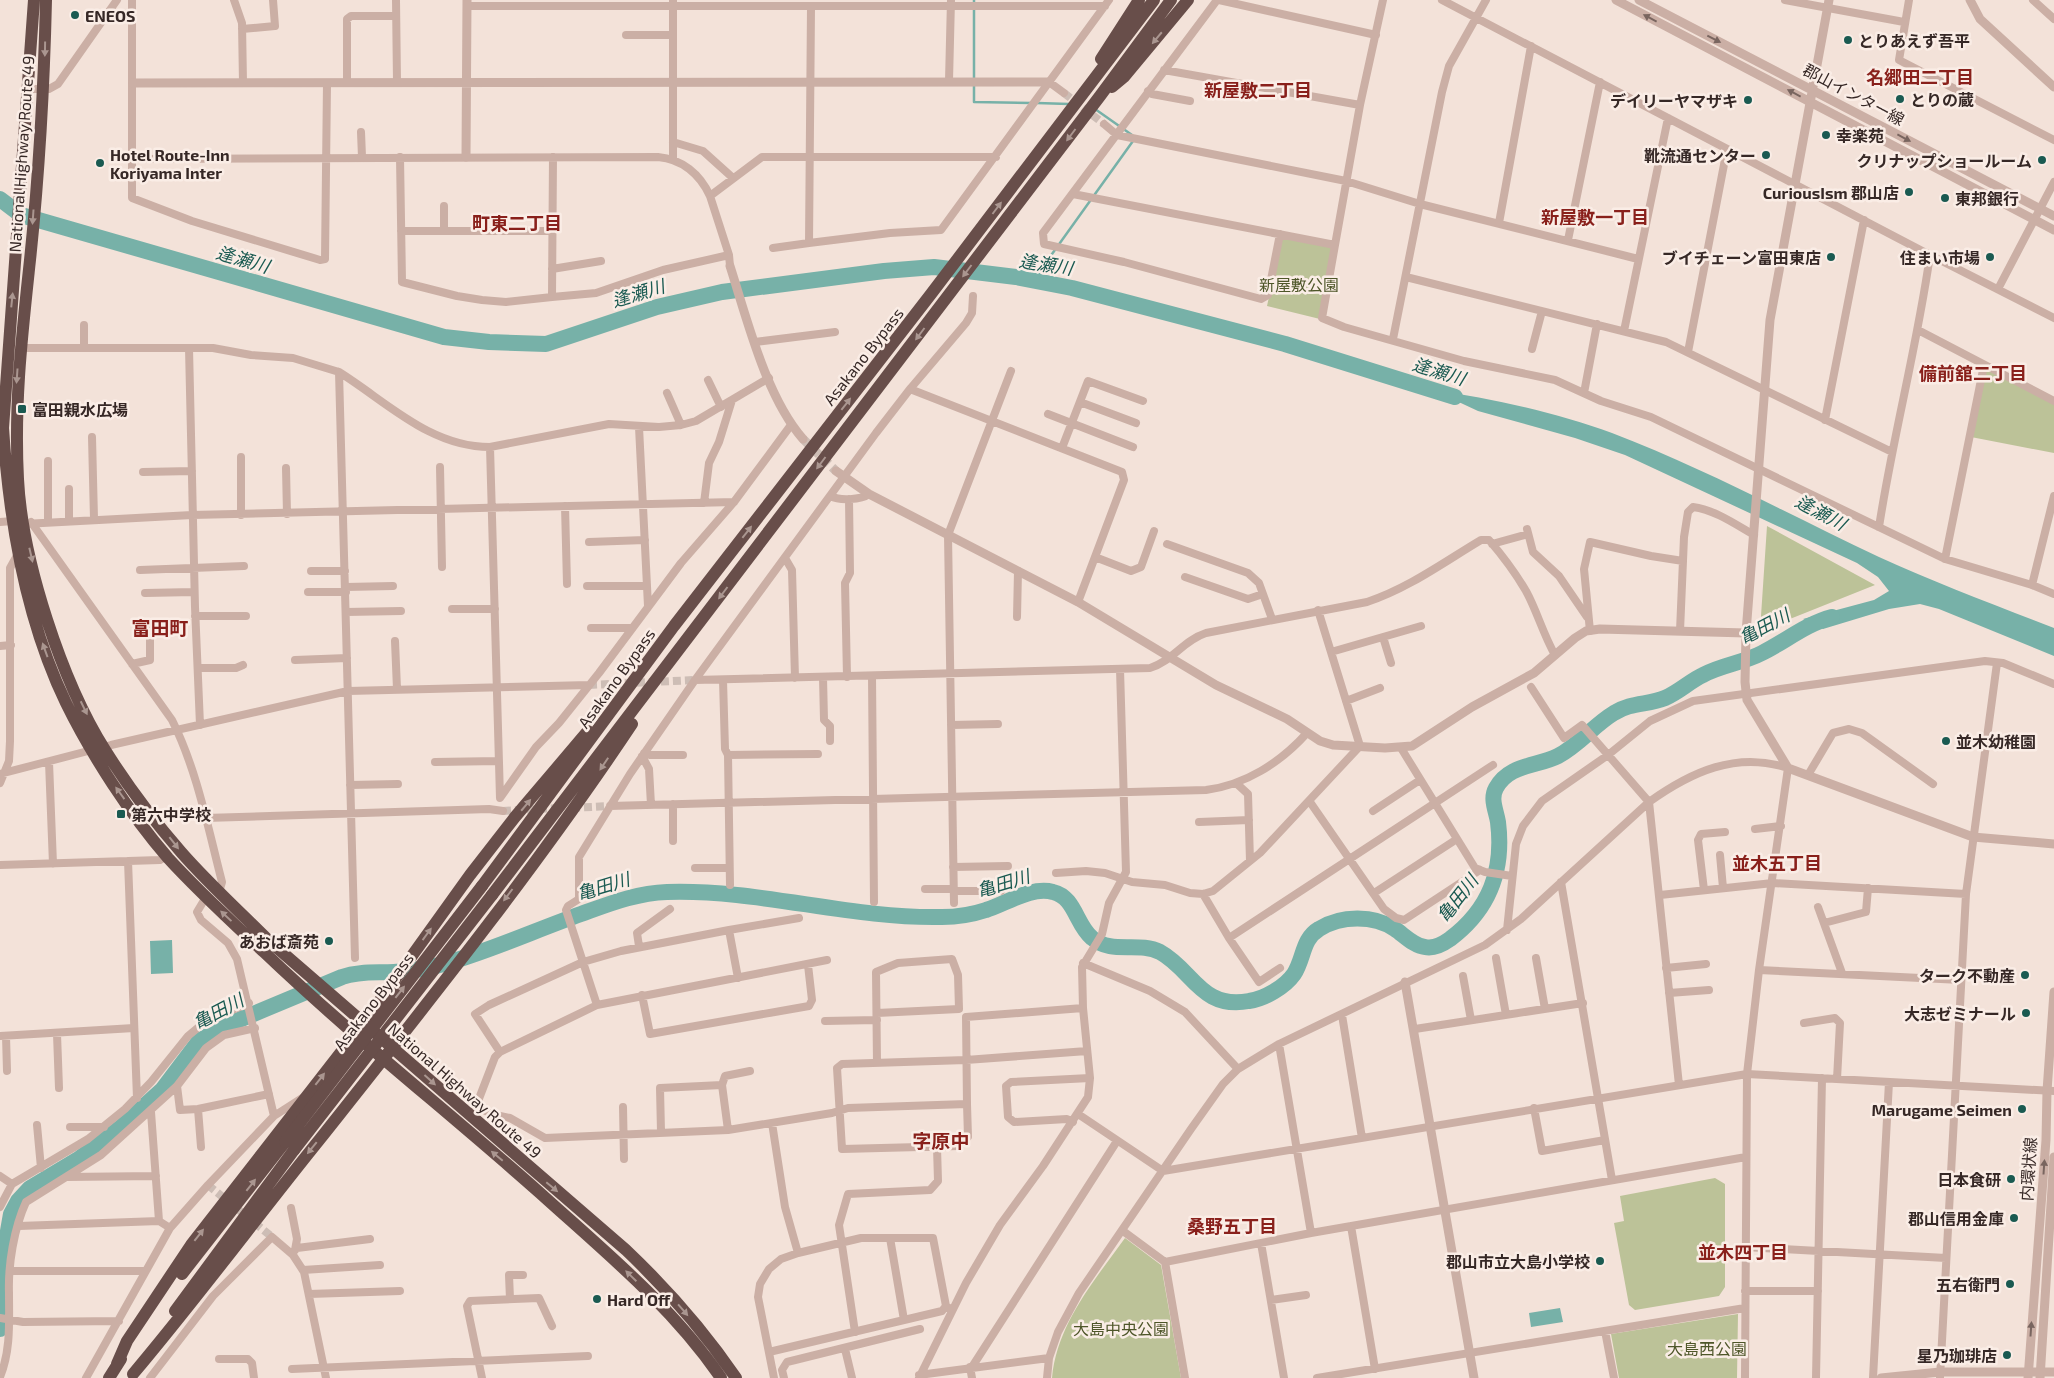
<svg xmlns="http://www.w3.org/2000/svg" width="2054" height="1378" viewBox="0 0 2054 1378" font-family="'Exo 2','Noto Sans JP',sans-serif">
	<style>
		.green { fill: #bcc298 }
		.water { fill: #77b1a8 }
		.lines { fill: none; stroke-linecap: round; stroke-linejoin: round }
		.stream { stroke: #77b1a8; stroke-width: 2.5 }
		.river { stroke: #77b1a8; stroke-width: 16 }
		.minor-tunnel { stroke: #cdbdb5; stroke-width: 8; stroke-dasharray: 8 4; stroke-linecap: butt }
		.tertiary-tunnel { stroke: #cdbdb5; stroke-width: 9; stroke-dasharray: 9 4.5; stroke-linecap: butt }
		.minor { stroke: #cbafa5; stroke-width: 8 }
		.tertiary { stroke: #cbafa5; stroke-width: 9 }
		.trunk { stroke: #684e4a; stroke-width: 12 }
		.trunk-bridge { stroke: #684e4a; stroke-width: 12 }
		.oneway { fill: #79655f }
		.oneway2 { fill: #aa9690 }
		.poi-dot { fill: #1a5a51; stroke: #faede6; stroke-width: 2 }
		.labels { text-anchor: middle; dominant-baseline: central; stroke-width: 5; stroke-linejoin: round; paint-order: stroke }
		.poi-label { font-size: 16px; font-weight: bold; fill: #362826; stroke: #faede6; text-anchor: end }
		.street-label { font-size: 16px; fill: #362826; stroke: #faede6 }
		.park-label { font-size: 16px; fill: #4e5629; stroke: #faede6 }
		.neighbourhood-label { font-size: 18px; font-weight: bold; fill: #89201b; stroke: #faede6 }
		.water-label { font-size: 18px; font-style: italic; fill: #1a5a51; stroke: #faede6 }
		.quarter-label { font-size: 19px; font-weight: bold; fill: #89201b; stroke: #faede6 }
	</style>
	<rect width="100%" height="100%" fill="#f3e2d9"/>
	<path class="green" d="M1282 237 1332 247 1320 319 1267 306Z
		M1984 365 2054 401V453L1971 437Z
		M1767 526 1875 585 1760 631Z
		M1715 1178 1725 1184V1287L1719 1296 1635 1310 1629 1305 1614 1223 1624 1221 1620 1196Z
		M1125 1238 1161 1265 1181 1378H1052C1057 1324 1094 1281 1125 1238Z
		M1738 1314 1737 1378H1619L1611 1334Z"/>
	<path class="water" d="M1433 390C1491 398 1557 413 1612 433 1704 468 1790 515 1879 557 1936 583 1995 605 2054 628V656L1939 609 1920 604 1889 609 1823 629 1803 619 1874 600 1889 591 1878 577 1857 563 1625 455 1575 438 1478 411Z
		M172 940 173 973 151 974 150 941Z
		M1560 1308 1563 1322 1531 1327 1529 1313Z"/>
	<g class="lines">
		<path class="stream" d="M974 0V102L1031 103
			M1037 103 1069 104
			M1095 109 1132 135
			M1035 281 1042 268 1133 141"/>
		<path class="river" d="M0 199 21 215 444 337 489 342 546 344 657 307 722 292 884 271 934 267 1016 277 1072 288 1285 344 1455 397
			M0 1291V1276L11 1214 18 1201 30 1188 80 1158 120 1128 162 1090 199 1041 227 1025 342 977C359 971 376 973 394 972 412 971 430 968 447 963 492 950 536 930 581 914 609 904 636 893 667 892 759 889 850 919 942 917 957 917 971 915 986 910 1006 904 1031 886 1053 892 1075 897 1076 925 1092 938 1112 955 1138 941 1160 952 1193 970 1201 1010 1249 1001 1264 999 1285 987 1294 974 1304 959 1302 939 1319 929 1341 915 1374 915 1395 929 1404 935 1414 946 1425 947 1434 949 1443 944 1450 939 1490 909 1504 870 1498 822 1496 810 1490 799 1496 788 1509 764 1536 767 1558 756 1579 745 1594 725 1614 713 1631 702 1648 705 1665 698 1679 692 1690 681 1703 675 1721 665 1743 663 1762 653 1786 641 1806 624 1832 617
			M0 1301V1329"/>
		<path class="minor-tunnel" d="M1064 93 1104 124
			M589 685 695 680
			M572 808 610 806
			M503 811 558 808
			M208 1185 272 1237"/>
		<path class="tertiary-tunnel" d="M803 439 836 471"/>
		<path class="minor" d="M132 0V198L192 221 320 260 325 259 327 83
			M234 0 242 23 243 83
			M396 0 397 82
			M673 0V160
			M1217 0 1043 233 1044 244 1124 262 1261 299 1268 295 1280 234
			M1219 0 1376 35
			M1383 0 1360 105 1322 318 1344 327 1464 361 1555 380 1601 401 1651 417 1945 559 2032 585 2054 594
			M1442 0 1930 255 2054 318
			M1785 0 1904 22
			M1909 0 1899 60 2054 140
			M2033 0 2054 19
			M467 6H1105
			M811 7 809 243 890 233 941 230 1109 0
			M242 29 275 26 273 0
			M626 35H673
			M1164 70 1360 105
			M949 81 951 0
			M1049 82 1064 93
			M347 83V19L351 16H396
			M28 89H49L58 84 117 0
			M1148 91 1152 94 1190 101
			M1104 124 1117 135 1346 181 1420 204 1638 259
			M361 132 362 157
			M673 142 703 151 733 178
			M400 157 402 282 457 296 482 300 506 302 552 297 553 157
			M131 159 658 157C682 159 700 174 710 196L762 157H996
			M1073 194 1335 245
			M710 196 729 255 730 266
			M444 206V231
			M1499 223 1531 46
			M401 231H552
			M1568 240 1600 82
			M773 248 809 243
			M552 269 601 261
			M1406 277 1666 342 1892 452
			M1998 289 2054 182
			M552 297 596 293 663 270 729 255
			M1918 330 2054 401
			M1624 331 1668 118
			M1393 339 1442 92 1449 66 1486 0
			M755 342 835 332
			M19 348H213L251 355 293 358 339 372 355 958
			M84 348V325
			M189 348 195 607 200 725
			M1532 349 1542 311
			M1688 352 1727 149
			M339 372C387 402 430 447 490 447
			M769 378 696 421 681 425 659 427 609 424 490 447 500 798 536 747 559 723 599 673 681 563 734 502 791 425
			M708 380 721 407
			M910 389 1122 472 1124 480 1078 602
			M667 393 681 425
			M1584 393 1597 324
			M1080 402 1136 423
			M1048 414 1133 447
			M1825 420 1864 220
			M639 427 648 606
			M92 437 94 519
			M1062 448 1088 381 1143 401
			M241 457V515
			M440 467 442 567
			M286 468 287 514
			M143 472 192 471
			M69 489V520
			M831 496C839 501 861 500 869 494
			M704 503 709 463 719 442 732 400
			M565 506 567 584
			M48 521V461
			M0 522 13 521 24 524 192 515 734 502
			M31 522 172 720C197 770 208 828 222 882L219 892
			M1879 527C1893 436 1917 347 1930 255
			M1527 529 1533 552 1559 576 1587 617
			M589 542 645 540
			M1167 544 1248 573 1259 583 1272 619
			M1492 544 1528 534
			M1095 557 1131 571 1141 567 1154 531
			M785 558 792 570 795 678
			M1945 559 1984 365
			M140 570 244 566
			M311 571H345
			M1185 577 1248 599 1263 594
			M2032 585 2054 496
			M587 586H647
			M346 587 393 586
			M308 592H346
			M145 593 194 592
			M452 609H495
			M346 612 401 611
			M195 616H246
			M1017 617 1018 571
			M591 628H632
			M1590 631 1584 569 1590 542 1651 556 1683 561
			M1680 631 1684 537 1688 512 1693 507C1715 510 1735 524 1754 535
			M1383 637 1391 663
			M395 641 397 689
			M0 646 11 645
			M1331 652 1421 626
			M295 660 347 658
			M132 664 150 660V627
			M198 668H236L243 665
			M872 676 874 902
			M823 677 824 720 830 726V741
			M847 677 845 583 850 573 849 499
			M695 680 1150 668C1171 662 1184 640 1206 633L1367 602C1409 588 1444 562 1481 540H1489C1502 555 1516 574 1526 591 1537 611 1543 634 1555 655
			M723 680 725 749 728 755 730 885
			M1531 687 1564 738 1582 725 1649 802 1679 1085
			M1346 701 1380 688
			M951 725 998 724
			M1401 748 1475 868 1485 872 1512 876
			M644 753 650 755H683
			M728 755 818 754
			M642 756 649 769 651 805
			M49 762 53 864
			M435 762 499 761
			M0 774 111 745 348 691 589 685
			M1808 775 1833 733 1849 729 1862 733 1933 784
			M0 783 9 761 10 741V568L19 552
			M1236 783 1248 794 1250 861
			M350 785 398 784
			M1310 802 1384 909 1396 918 1404 920 1480 870
			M673 804V841
			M610 806 1206 790C1245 785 1280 763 1307 733
			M1373 811 1420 780
			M205 818 489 809 503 811
			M1199 822 1249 820
			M1755 829 1781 826
			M1720 855 1723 888
			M128 861 137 1098
			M0 865 160 860 167 856
			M953 867 1008 866
			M695 868H729
			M1056 873 1086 871 1105 873 1132 882 1165 885 1190 893 1203 894 1213 891 1260 853 1360 746 1318 610
			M1561 882 1612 1180
			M925 889H954
			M1704 890 1698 840 1701 834 1725 832
			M954 891H1001
			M1374 893 1457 839
			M1203 894 1229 938 1259 982 1280 968
			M1660 895 1773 883 1966 894
			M954 903 948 535 1011 371
			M1818 907 1842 973
			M1824 923 1866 912 1868 888
			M729 930 799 918
			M1507 930 1516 844 1523 826 1542 801 1608 755 1650 721 1693 701 1985 661 2003 663 2054 684
			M1229 938 1493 765
			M639 946 637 933 670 909
			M1496 958 1506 1015
			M1536 958 1545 1009
			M1083 963 1150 991 1185 1012 1238 1069
			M1666 968 1706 964
			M1759 970 1961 980
			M1463 976 1471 1020
			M1669 993 1709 990
			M642 995 650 1034 809 1006 812 1000 808 965
			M597 1005 566 910 568 906 579 899V857L630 774 695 680 876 433 910 389 966 323 972 313 973 296
			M1342 1015 1362 1138
			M825 1021 877 1020
			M1804 1023 1835 1018 1840 1023 1837 1079
			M1415 1029 1583 1003
			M57 1034 59 1088
			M0 1036 134 1028
			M6 1036 7 1071
			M1279 1044 1311 1233
			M500 1052 475 1014 489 1005 583 962 621 951 729 930 738 978
			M877 1063 876 972 898 963 952 959 958 975 959 1009 877 1013
			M722 1085 725 1076 750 1071
			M177 1086 180 1110 198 1109 269 1094
			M967 1104 968 1137 959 1146 842 1149 837 1068 842 1064 966 1060 1087 1051
			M477 1106 491 1114 510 1118 545 1138 728 1130 832 1113 848 1108 967 1104 966 1017 1083 1008
			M623 1107 624 1159
			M1534 1108 1542 1151 1605 1140
			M198 1109 201 1147
			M475 1109 495 1057 500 1052 597 1005 827 960
			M151 1112 159 1221 170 1228
			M1078 1114 1163 1171 1747 1074 2054 1091
			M274 1116 302 1098
			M1073 1122 1067 1119 1014 1122 1008 1117 1006 1086 1011 1082 1090 1078
			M772 1123 785 1207 798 1253
			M37 1125 41 1168
			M70 1127H104
			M661 1132 660 1088 722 1085 728 1130
			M0 1176 12 1184
			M66 1177 156 1176
			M0 1207 12 1184 88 1139 125 1109 151 1082 188 1036 206 1021 249 1003
			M291 1208 297 1239 295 1250
			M19 1226 159 1221
			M1351 1226 1375 1369
			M1123 1231 1165 1262 1185 1378
			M890 1238 904 1320
			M1261 1243 1284 1378
			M1745 1247 1946 1258
			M297 1248 370 1239
			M1165 1262 1311 1233 1746 1157
			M303 1270 380 1265
			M10 1271H145
			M1745 1291H1818
			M309 1294 400 1291
			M510 1299 509 1275H523
			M1271 1300 1306 1295
			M0 1318 23 1322 119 1321
			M1605 1331 1614 1378
			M855 1332 839 1225 848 1194 930 1190 938 1181 937 1147
			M845 1349 852 1378
			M769 1352 942 1311 946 1306
			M219 1359H248L252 1363 254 1378
			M970 1367 972 1378
			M972 1367 1117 1141
			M292 1369 588 1356
			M919 1375 1049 1358
			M0 1377C11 1350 9 1322 9 1293 8 1265 14 1228 26 1202L101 1155 177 1086 206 1048 224 1035 255 1028
			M86 1378 170 1228 208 1185 274 1116 237 959 228 943 201 920 197 912 206 897
			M150 1378 213 1296 272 1237 293 1255 304 1272 326 1378
			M482 1378 467 1306 470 1301 539 1298 552 1326
			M774 1378 758 1297 760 1284 769 1269 781 1259 798 1253 861 1238H933L946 1306 952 1310
			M784 1378 782 1370 787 1362 920 1329
			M919 1378 966 1283 1000 1225 1043 1166 1088 1097 1090 1078 1083 1008 1082 967 1102 934 1109 903 1126 872 1120 669
			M1047 1378 1049 1358 1058 1332 1079 1293 1191 1129 1223 1084 1238 1069 1279 1044 1485 945 1521 919 1649 802C1691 772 1736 751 1788 768L1759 970 1747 1074 1745 1378
			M1317 1378 1745 1308
			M1816 1378 1822 1078
			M1873 1378 1889 1082
			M1940 1378 1966 894 1997 663"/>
		<path class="tertiary" d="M1616 0 2054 230
			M1639 0 2054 216
			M1829 0 1770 320 1746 633 1745 682 1747 700 1788 768 1973 837 2054 844
			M1970 0 1980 19 2054 87
			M133 83 1049 82
			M466 157 467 0
			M730 266C747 319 766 397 803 439
			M836 471 869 494 1078 602 1216 685 1287 719 1320 741 1333 745 1385 748 1412 746 1472 707 1534 673 1575 638 1586 631 1600 629 1746 633
			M1405 982 1474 1378
			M1881 1378 1940 1372H2054
			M2028 1378 2046 1140 2047 1091 2054 992
			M2040 1378 2054 1157"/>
		<path class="trunk" d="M34 0 3 428C9 521 25 618 66 703 92 756 130 814 168 858 198 891 232 922 265 953 353 1037 449 1112 540 1193 604 1251 672 1306 721 1378
			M46 0C44 87 39 174 30 260 22 335 14 403 18 479 22 560 62 682 105 750 127 785 154 821 181 852 208 883 239 911 268 940L626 1250C667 1289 704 1331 736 1378
			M1101 59 1139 0
			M1112 87 1124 77 1188 0
			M482 886 674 626 931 294 1154 0
			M492 895 1100 96 1171 0
			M182 1274 285 1142
			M175 1311 294 1150
			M117 1364 127 1341 191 1245 363 1024 470 875 515 817 588 731
			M133 1374C198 1297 257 1217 320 1139 427 1004 536 868 632 724
			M109 1378 121 1359"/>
		<path class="trunk-bridge" d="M285 1142 482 886
			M294 1150 492 895"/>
	</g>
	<defs><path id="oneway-solid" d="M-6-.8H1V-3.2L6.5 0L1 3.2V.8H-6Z" transform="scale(1.25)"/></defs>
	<g class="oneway">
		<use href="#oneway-solid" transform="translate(1650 18) rotate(-152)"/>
		<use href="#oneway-solid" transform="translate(1714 39) rotate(27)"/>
		<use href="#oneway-solid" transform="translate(1794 93) rotate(-152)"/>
		<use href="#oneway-solid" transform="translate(1904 138) rotate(28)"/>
		<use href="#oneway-solid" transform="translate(2044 1167) rotate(-86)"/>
		<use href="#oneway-solid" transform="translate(2031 1329) rotate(-86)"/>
	</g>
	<g class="oneway2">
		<use href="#oneway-solid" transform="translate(1157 38) rotate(130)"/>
		<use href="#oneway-solid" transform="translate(45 49) rotate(91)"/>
		<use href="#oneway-solid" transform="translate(1071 135) rotate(127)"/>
		<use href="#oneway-solid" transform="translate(997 208) rotate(-53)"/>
		<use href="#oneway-solid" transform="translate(33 217) rotate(94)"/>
		<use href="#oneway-solid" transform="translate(967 271) rotate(127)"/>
		<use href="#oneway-solid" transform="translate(12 300) rotate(-84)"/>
		<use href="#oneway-solid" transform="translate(920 334) rotate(127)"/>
		<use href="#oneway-solid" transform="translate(17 376) rotate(94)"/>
		<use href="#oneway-solid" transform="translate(846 404) rotate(-52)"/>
		<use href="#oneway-solid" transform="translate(821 463) rotate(127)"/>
		<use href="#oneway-solid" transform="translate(747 532) rotate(-52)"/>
		<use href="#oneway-solid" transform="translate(31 555) rotate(77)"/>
		<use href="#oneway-solid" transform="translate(723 593) rotate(127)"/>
		<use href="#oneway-solid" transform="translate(45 650) rotate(-110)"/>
		<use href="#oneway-solid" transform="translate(84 708) rotate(64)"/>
		<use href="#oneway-solid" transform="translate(604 764) rotate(124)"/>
		<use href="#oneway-solid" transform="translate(120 793) rotate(-126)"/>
		<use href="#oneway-solid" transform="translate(526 805) rotate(-50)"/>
		<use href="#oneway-solid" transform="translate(174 843) rotate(52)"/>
		<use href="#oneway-solid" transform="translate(508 895) rotate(127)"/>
		<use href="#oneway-solid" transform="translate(226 916) rotate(-137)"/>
		<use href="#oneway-solid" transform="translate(427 934) rotate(-54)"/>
		<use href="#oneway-solid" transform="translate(400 992) rotate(-52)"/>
		<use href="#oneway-solid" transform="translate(320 1079) rotate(-52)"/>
		<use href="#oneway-solid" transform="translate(430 1080) rotate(42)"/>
		<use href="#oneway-solid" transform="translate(312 1148) rotate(129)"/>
		<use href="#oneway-solid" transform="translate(497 1156) rotate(-140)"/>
		<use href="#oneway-solid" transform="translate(251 1185) rotate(-52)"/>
		<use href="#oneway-solid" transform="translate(552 1187) rotate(40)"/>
		<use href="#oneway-solid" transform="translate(199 1235) rotate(-52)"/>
		<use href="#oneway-solid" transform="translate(631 1276) rotate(-136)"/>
		<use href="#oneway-solid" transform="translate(683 1310) rotate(49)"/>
	</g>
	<g class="poi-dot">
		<circle cx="75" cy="15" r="5"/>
		<circle cx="1848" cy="40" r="5"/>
		<circle cx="1900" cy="99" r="5"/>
		<circle cx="1748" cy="100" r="5"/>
		<circle cx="1826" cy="135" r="5"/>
		<circle cx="1766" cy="155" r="5"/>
		<circle cx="2042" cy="160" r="5"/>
		<circle cx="100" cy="163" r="5"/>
		<circle cx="1909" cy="192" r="5"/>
		<circle cx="1945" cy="198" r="5"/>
		<circle cx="1831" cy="257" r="5"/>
		<circle cx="1990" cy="257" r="5"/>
		<rect x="17" y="404" width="10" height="10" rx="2.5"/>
		<circle cx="1946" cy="741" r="5"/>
		<rect x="116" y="809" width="10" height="10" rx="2.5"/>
		<circle cx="329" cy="941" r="5"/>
		<circle cx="2025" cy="975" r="5"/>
		<circle cx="2026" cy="1013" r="5"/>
		<circle cx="2022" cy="1109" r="5"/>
		<circle cx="2011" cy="1179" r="5"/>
		<circle cx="2014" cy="1218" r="5"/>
		<circle cx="1600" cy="1261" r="5"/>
		<circle cx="2010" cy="1284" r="5"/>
		<circle cx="597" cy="1299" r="5"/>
		<circle cx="2007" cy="1355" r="5"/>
	</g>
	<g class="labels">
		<g class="poi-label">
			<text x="85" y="15" text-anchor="start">ENEOS</text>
			<text x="1858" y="40" text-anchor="start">とりあえず吾平</text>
			<text x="1910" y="99" text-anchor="start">とりの蔵</text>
			<text x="1738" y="100">デイリーヤマザキ</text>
			<text x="1836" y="135" text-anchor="start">幸楽苑</text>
			<text x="110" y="154" text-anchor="start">Hotel Route-Inn<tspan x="110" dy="18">Koriyama Inter</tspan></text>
			<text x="1756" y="155">靴流通センター</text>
			<text x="2032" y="160">クリナップショールーム</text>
			<text x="1899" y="192">CuriousIsm 郡山店</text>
			<text x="1955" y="198" text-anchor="start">東邦銀行</text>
			<text x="1821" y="257">ブイチェーン富田東店</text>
			<text x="1980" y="257">住まい市場</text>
			<text x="32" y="409" text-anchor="start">富田親水広場</text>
			<text x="1956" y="741" text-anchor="start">並木幼稚園</text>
			<text x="131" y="814" text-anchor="start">第六中学校</text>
			<text x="319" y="941">あおば斎苑</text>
			<text x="2015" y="975">ターク不動産</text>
			<text x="2016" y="1013">大志ゼミナール</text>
			<text x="2012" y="1109">Marugame Seimen</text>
			<text x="2001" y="1179">日本食研</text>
			<text x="2004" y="1218">郡山信用金庫</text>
			<text x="1590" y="1261">郡山市立大島小学校</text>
			<text x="2000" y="1284">五右衛門</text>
			<text x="607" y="1299" text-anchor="start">Hard Off</text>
			<text x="1997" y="1355">星乃珈琲店</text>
		</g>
		<g class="street-label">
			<text transform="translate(1854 94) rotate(28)">郡山インター線</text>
			<text transform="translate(21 154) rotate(-86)">National Highway Route 49</text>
			<text transform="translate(863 356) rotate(-52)">Asakano Bypass</text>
			<text transform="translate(616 678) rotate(-54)">Asakano Bypass</text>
			<text transform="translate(373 1001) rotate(-52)">Asakano Bypass</text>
			<text transform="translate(465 1090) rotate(41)">National Highway Route 49</text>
			<text transform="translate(2028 1169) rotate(-86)">内環状線</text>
		</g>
		<g class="park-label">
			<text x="1299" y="284">新屋敷公園</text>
			<text x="1121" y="1328">大島中央公園</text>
			<text x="1707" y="1348">大島西公園</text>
		</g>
		<g class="neighbourhood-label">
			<text x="1920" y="77">名郷田二丁目</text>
			<text x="1258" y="90">新屋敷二丁目</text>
			<text x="1595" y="217">新屋敷一丁目</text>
			<text x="517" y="223">町東二丁目</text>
			<text x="1973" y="373">備前舘二丁目</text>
			<text x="1777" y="863">並木五丁目</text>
			<text x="1232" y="1226">桑野五丁目</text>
			<text x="1743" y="1252">並木四丁目</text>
		</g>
		<g class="water-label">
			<text transform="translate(243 259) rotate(16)">逢瀬川</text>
			<text transform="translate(1046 264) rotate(9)">逢瀬川</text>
			<text transform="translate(638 293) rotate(-17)">逢瀬川</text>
			<text transform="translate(1439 371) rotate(17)">逢瀬川</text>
			<text transform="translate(1821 512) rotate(28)">逢瀬川</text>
			<text transform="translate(1764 626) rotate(-28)">亀田川</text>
			<text transform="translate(1003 883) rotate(-17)">亀田川</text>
			<text transform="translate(603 886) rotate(-17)">亀田川</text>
			<text transform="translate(1457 898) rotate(-52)">亀田川</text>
			<text transform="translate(218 1011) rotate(-28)">亀田川</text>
		</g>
		<g class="quarter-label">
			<text x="160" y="627">富田町</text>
			<text x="941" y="1140">字原中</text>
		</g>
	</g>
</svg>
